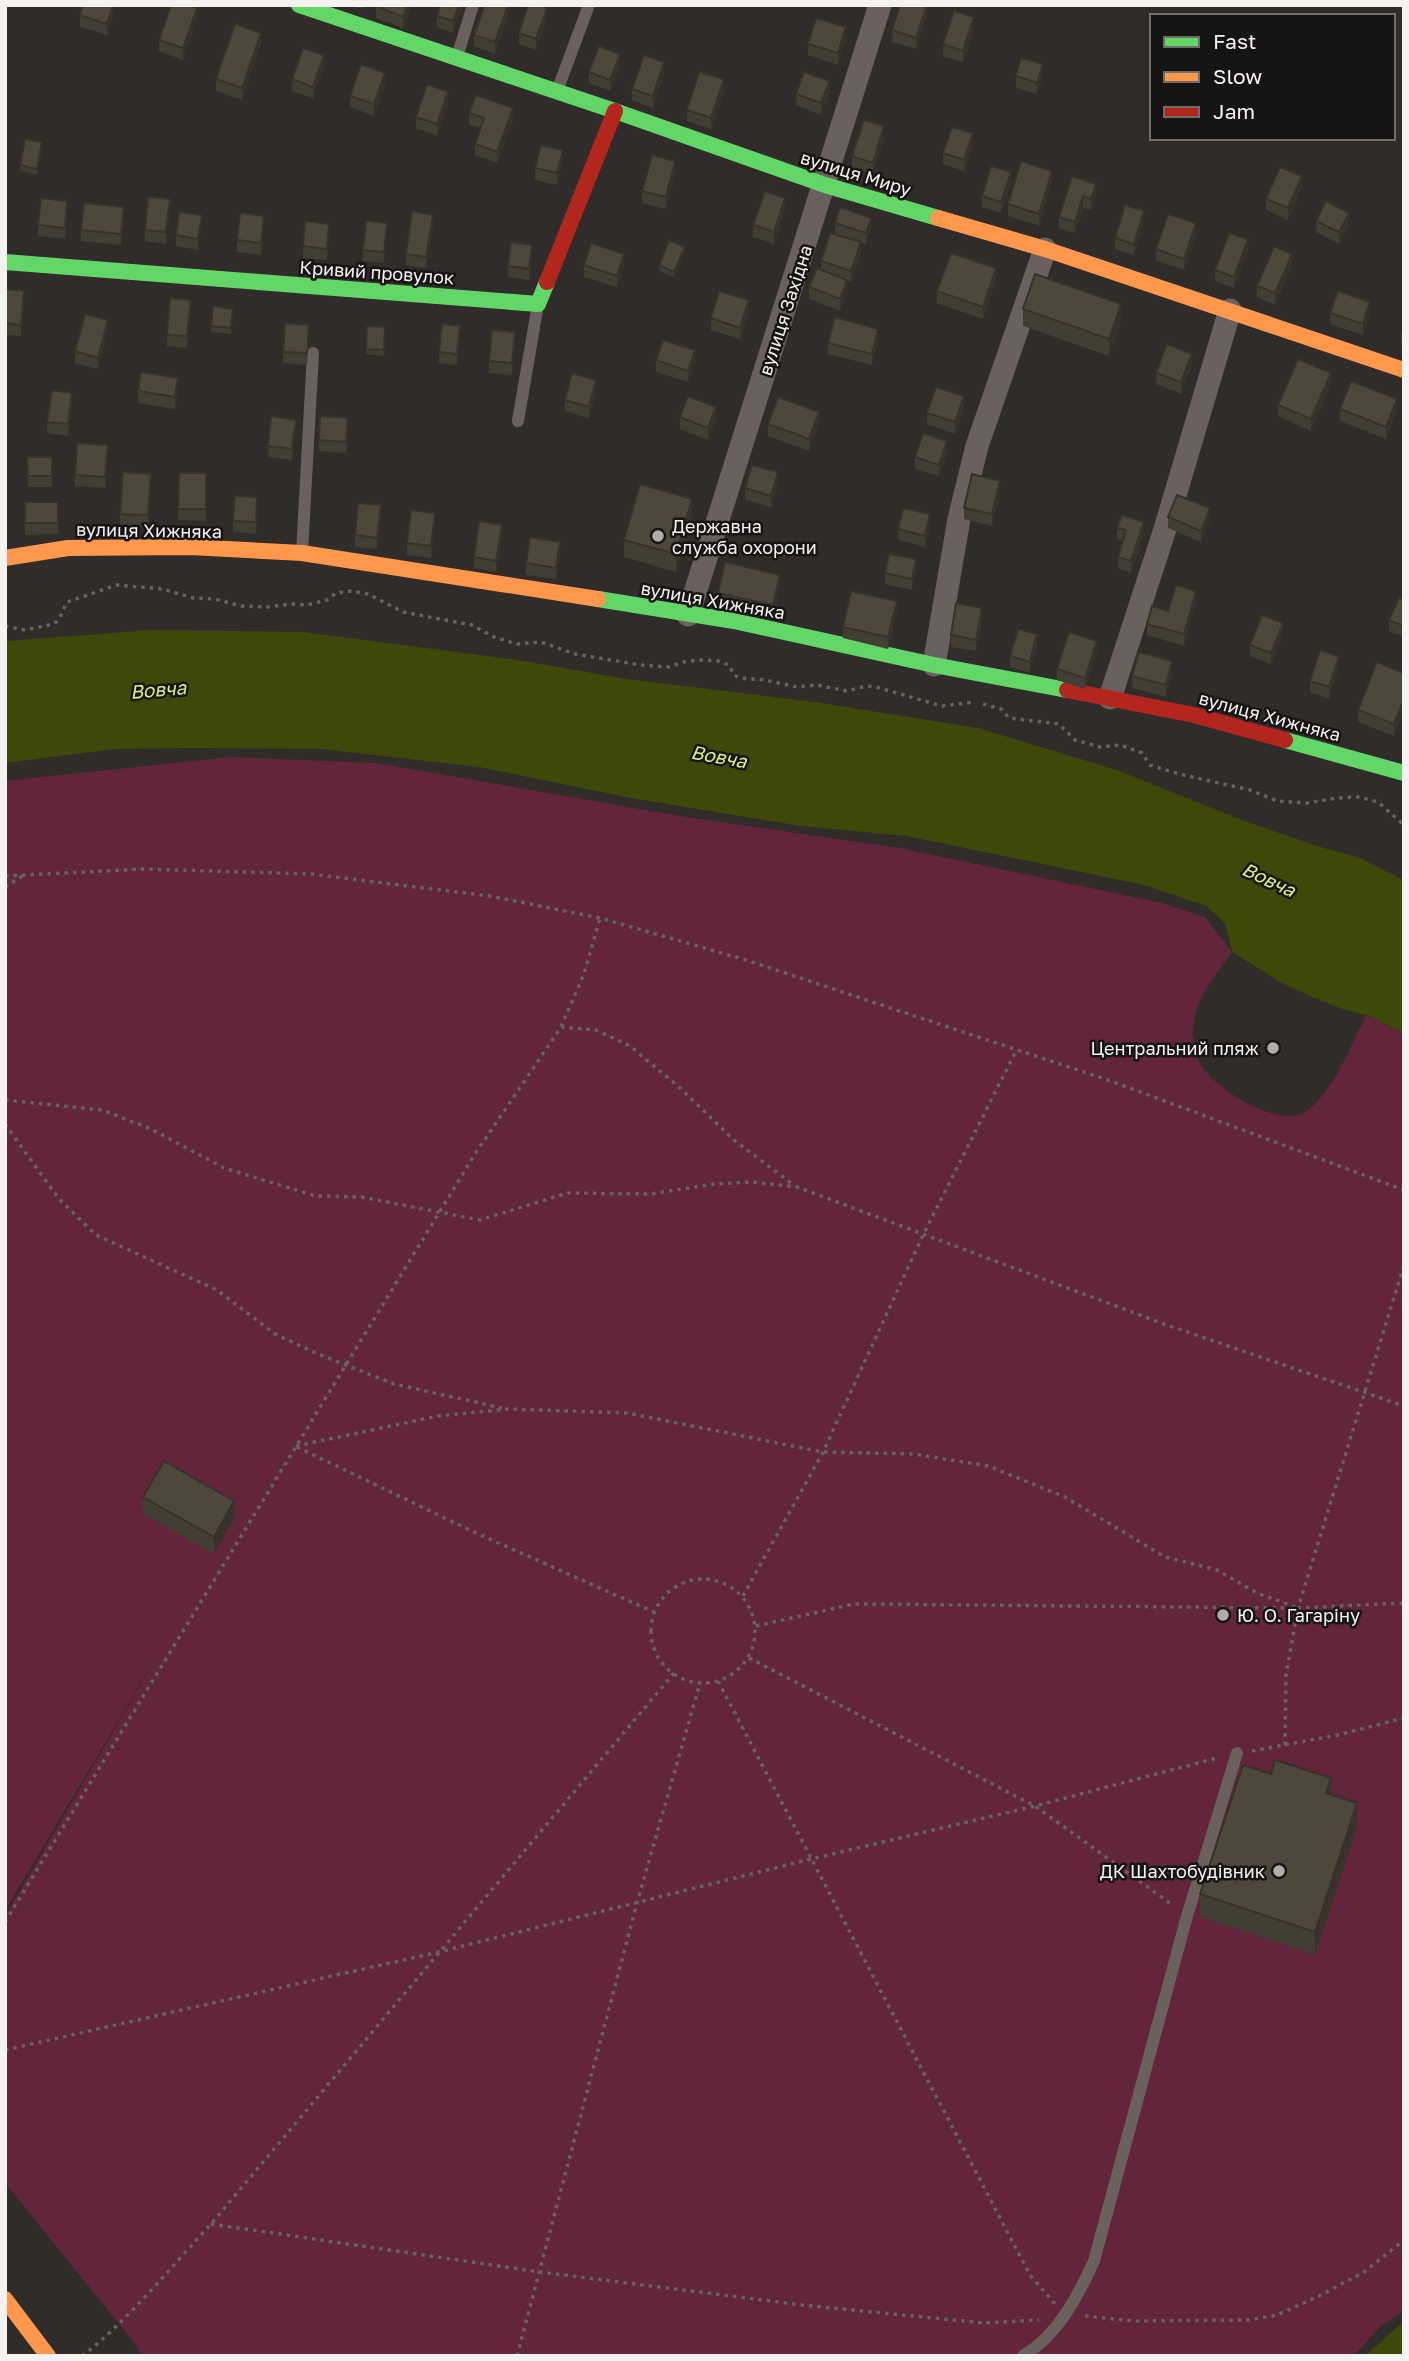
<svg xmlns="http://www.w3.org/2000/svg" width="1409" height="2361" viewBox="0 0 1409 2361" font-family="'Golos Text',sans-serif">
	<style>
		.green { fill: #62253b }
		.water { fill: #3e4809 }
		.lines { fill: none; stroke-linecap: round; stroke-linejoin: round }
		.path { stroke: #67625f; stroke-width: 3.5; stroke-dasharray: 3.5 5; stroke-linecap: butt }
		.lane { stroke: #6a605d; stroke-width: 12 }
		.street { stroke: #6a605d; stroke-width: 23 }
		.fast { stroke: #63d668; stroke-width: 16 }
		.slow { stroke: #ff974d; stroke-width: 16 }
		.jam { stroke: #b3261e; stroke-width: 16 }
		.wall { fill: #433e34 }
		.shaded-wall { fill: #37322a }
		.building { fill: #4e483c; stroke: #37322a; stroke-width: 2 }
		.poi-dot { fill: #b0adab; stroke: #171514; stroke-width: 2.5 }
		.labels { text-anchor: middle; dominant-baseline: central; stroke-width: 5; stroke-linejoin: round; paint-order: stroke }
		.street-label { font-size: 18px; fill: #f5f3f1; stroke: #171514 }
		.poi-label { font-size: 18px; fill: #f5f3f1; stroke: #171514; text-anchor: start }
		.water-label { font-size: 19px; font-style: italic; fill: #d8f181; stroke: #171514 }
	</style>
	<rect width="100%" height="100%" fill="#2f2c2a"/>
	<path class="green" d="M230 757 376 763 686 817 900 848 1162 903 1205 917 1232 952C1213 980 1195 996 1193 1031 1193 1040 1196 1055 1200 1063 1214 1089 1280 1131 1308 1110 1334 1090 1352 1043 1366 1015L1404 1034V2311L1381 2326 1354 2356H141L133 2341 5 2183V1916L171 1633 5 1911V781Z"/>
	<path class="water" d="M152 630 304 632 518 660 627 679 815 702 978 728 1117 770 1242 820 1317 846 1360 858 1403 880 1404 1033 1366 1015 1345 1010 1312 997 1280 982 1232 952 1225 923 1206 906 1144 885 907 836 801 826 631 798 479 767 321 749 192 748 115 749 5 763V641Z
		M1404 2321V2356H1365Z"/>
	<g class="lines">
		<path class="path" d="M5 626 24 630 54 624 59 619 67 602 117 585 163 589 193 598 215 599 241 606 267 607 291 604 307 605 327 600 336 593 351 591 368 594 403 612 472 625 494 637 517 644 541 642 575 654 641 665 669 667 687 661 703 660 718 661 729 665 734 675 740 678 765 680 797 687 817 685 847 691 866 686 876 687 942 706 975 702
			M983 704 1001 709 1009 718 1059 724 1075 740 1100 747 1121 745 1142 753 1150 765 1179 774 1250 790 1277 801 1307 803 1337 798 1359 797 1378 802 1404 825
			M5 876 144 869 310 874 490 896 600 918 743 959 1111 1081 1404 1190
			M5 887 24 875
			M561 1027 596 1030 630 1046 679 1087 734 1140 795 1186
			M5 1100 102 1110 151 1129 224 1168 316 1196 361 1197 480 1220 568 1193 650 1194 714 1184 751 1182 797 1187 1164 1324 1404 1406
			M5 1124 59 1199 96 1235 217 1290 275 1334 318 1354 394 1384 502 1408
			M296 1446 438 1416 508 1409 627 1413 823 1452 914 1454 988 1466 1065 1497 1165 1557 1217 1570 1257 1593 1298 1608
			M297 1447 474 1532 654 1612
			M651 1631a52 52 0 1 1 104 0a52 52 0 1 1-104 0Z
			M743 1596 823 1452 924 1233 1017 1049
			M756 1626 854 1604 1298 1608 1404 1603
			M749 1658 1035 1806 1174 1906
			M718 1681 1030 2275 1055 2304
			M1285 1745 1286 1675 1298 1608 1404 1265
			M1252 1751 1338 1735 1404 1718
			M5 1922 475 1154 561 1027 584 974 600 918
			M5 2050 443 1951 811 1859 1035 1806 1217 1758
			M211 2224 540 2272 802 2305 984 2323 1039 2320
			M1085 2316 1134 2321 1249 2320 1277 2315 1319 2296 1364 2272 1404 2240
			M82 2356C129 2320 170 2268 211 2224L674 1673
			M517 2356 637 1903 700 1683"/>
		<path class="lane" d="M457 57 473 5
			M557 91 589 5
			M518 421 538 304
			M302 553 313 353
			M1023 2356C1058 2335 1078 2296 1094 2261L1187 1916 1237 1753"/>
		<path class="street" d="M688 615 880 5
			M934 665 959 519 977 446 1045 249
			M1110 698 1165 529 1230 310"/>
		<path class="fast" d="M299 5 615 111 825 185 938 218
			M5 262 538 304 547 282
			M598 599 734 621 934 665 1067 690
			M1285 740 1404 773"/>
		<path class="slow" d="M938 218 1045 249 1404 370
			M5 558 68 548 190 547 302 553 598 599
			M5 2299 48 2356"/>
		<path class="jam" d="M547 282 615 111
			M1067 690 1194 715 1285 740"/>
	</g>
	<path class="wall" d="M83 5H116L107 35 80 27V15Z
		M350 5H363L362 9Z
		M412 5 403 28 376 18V6Z
		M441 5H463L453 33 437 27V16Z
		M512 5 495 54 474 46V35Z
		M927 5V14L916 49 892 42V30Z
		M547 19 536 50 519 44V33Z
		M197 20 183 60 159 51V40Z
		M974 28 963 62 943 56V44Z
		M846 39 838 65 808 55V44Z
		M261 44 242 100 216 91V79Z
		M620 65 610 91 589 83V72Z
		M324 66 313 98 292 91V79Z
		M664 74 653 108 632 100V89Z
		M1016 76H1043L1037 94 1016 88Z
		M385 84 374 116 350 107V96Z
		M724 91 711 129 687 121V110Z
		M830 93 821 115 796 105V94Z
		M448 103 437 136 416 128V117Z
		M469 113 513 119 497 163 475 155V144L481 128 469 125Z
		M884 137 873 174 852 168V156Z
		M973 145 964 171 943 164V153Z
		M42 148 37 175 20 171V165Z
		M563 161 557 185 535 180V168Z
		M675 173 666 209 642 203V191Z
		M1072 176 1096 195 1091 210 1083 208 1075 233 1059 228V217Z
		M1011 183 1001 213 982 207V196Z
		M1052 183 1039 226 1008 216V204Z
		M1302 188 1288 220 1266 210V199Z
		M785 209 774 244 753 237V225Z
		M170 211 166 244 145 241V230Z
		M67 212 65 239 38 236V225Z
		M124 219 121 245 81 241V230Z
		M1316 221 1349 224 1339 244 1316 232Z
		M1144 222 1134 255 1115 249V238Z
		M835 223 871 229 866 245 861 243V254L851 282 847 281V292L840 311 809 299V287L821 270V261L835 234Z
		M433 226 426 268 406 265V254Z
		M202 227 198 250 176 246V235Z
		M264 228 261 255 237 252V240Z
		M1196 234 1184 270 1156 260V249Z
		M329 235 327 260 303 258V246Z
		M387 235 384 263 363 261V250Z
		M1248 251 1234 288 1215 281V270Z
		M685 253 674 277 659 271V265Z
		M532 256 529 280 508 277V266Z
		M584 265H624L617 287 584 277Z
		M1292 265 1275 305 1257 297V286Z
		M996 280 983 319 937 303V291Z
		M5 289 24 303 21 336 5 335Z
		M1023 309 1121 321 1109 356 1023 326Z
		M191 311 187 348 167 346V335Z
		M749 312 740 339 711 330V318Z
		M1330 313H1370L1363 335 1330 324Z
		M233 314 231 334 211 332V326Z
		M1404 325V346L1401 345V333Z
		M367 326 385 327 384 356 366 354Z
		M108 331 98 369 75 363V351Z
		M309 336 307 365 283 363V352Z
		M460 338 457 365 439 363V352Z
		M878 340 872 365 828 354V343Z
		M515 344 512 375 489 373V361Z
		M656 360 695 362 688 382 656 372Z
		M1192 365 1181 394 1156 384V373Z
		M1331 385 1311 431 1278 416V405Z
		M178 389 175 409 138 403V391Z
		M596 391 589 418 565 411V400Z
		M72 404 68 436 47 433V422Z
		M964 408 955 434 927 424V413Z
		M1340 409 1397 411 1386 439 1340 421Z
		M680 417 716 418 708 440 680 429Z
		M819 423 809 451 768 436V424Z
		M348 429 346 453 319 451V440Z
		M296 431 292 460 268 457V446Z
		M947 453 939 476 915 469V457Z
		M108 456 105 488 75 486V475Z
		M27 457H52V487H28Z
		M179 473H206V521L178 520Z
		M778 484 771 507 745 500V488Z
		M151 486 148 527 120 525V514Z
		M1000 492 992 526 964 519V508Z
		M25 502H58V534L25 535Z
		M257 509 256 534 233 532V521Z
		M692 516 676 572 624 557V540Z
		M381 517 377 549 355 547V535Z
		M1168 517 1210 520 1201 542 1168 528Z
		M435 524 431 558 407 555V543Z
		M930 526 925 547 898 540V529Z
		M1117 528 1144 533 1131 573 1118 568V557L1123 541 1117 539Z
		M502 536 496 572 474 568V557Z
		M560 553 556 579 526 575V563Z
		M916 571 912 590 885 584V573Z
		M780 586 773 617 718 605V593Z
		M1404 600V637L1389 631V620Z
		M1196 602 1184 646 1147 635V624L1168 611Z
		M897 612 888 649 843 638V627Z
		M982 619 976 651 951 647V635Z
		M1283 634 1271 664 1250 656V645Z
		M1037 646 1030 673 1010 667V656Z
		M1097 652 1085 689 1057 680V669Z
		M1339 668 1329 699 1310 692V681Z
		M1172 672 1166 697 1132 688V676Z
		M1404 673 1394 736 1358 722V710Z
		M143 1497 234 1518 214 1554 143 1514Z
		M1331 1794 1357 1826 1315 1955 1200 1917V1894Z"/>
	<path class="shaded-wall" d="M113 5H116L107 35V24Z
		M408 5H412L403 28V17Z
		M459 5H463L453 33V21Z
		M508 5H512L495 54V42Z
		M927 5V14L916 49V38Z
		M197 8V20L183 60V48Z
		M547 8V19L536 50V39Z
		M974 17V28L963 62V51Z
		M846 27V39L838 65V53Z
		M261 33V44L242 100V88Z
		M620 54V65L610 91V80Z
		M324 55V66L313 98V87Z
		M664 62V74L653 108V96Z
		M1043 64V76L1037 94V83Z
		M385 73V84L374 116V104Z
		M724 79V91L711 129V118Z
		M830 81V93L821 115V103Z
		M448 92V103L437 136V124Z
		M513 108V119L497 163V152Z
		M884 126V137L873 174V163Z
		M973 133V145L964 171V160Z
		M563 150V161L557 185V173Z
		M675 161V173L666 209V197Z
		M1052 171V183L1039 226V214Z
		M1011 172V183L1001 213V202Z
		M1302 176V188L1288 220V208Z
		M1096 184V195L1091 210V199Z
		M1083 196V208L1075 233V222Z
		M785 198V209L774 244V232Z
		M170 199V211L166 244V232Z
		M124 207V219L121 245V234Z
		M1144 211V222L1134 255V244Z
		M1349 213V224L1339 244V232Z
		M202 215V227L198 250V239Z
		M433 215V226L426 268V257Z
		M264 216V228L261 255V243Z
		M871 218V229L866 245V233Z
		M387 223V235L384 263V252Z
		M1196 223V234L1184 270V259Z
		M329 224V235L327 260V249Z
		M1248 239V251L1234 288V277Z
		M861 242V254L851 282V271Z
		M532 245V256L529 280V269Z
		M685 247V253L674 277V272Z
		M624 254V265L617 287V276Z
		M1292 254V265L1275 305V293Z
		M996 268V280L983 319V307Z
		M847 280V292L840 311V299Z
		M24 291V303L21 336V325Z
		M191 300V311L187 348V336Z
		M749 300V312L740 339V328Z
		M1370 302V313L1363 335V324Z
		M1121 304V321L1109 356V339Z
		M108 320V331L98 369V358Z
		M460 326V338L457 365V354Z
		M878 329V340L872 365V354Z
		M515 332V344L512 375V363Z
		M695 350V362L688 382V371Z
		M1192 354V365L1181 394V382Z
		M1331 373V385L1311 431V419Z
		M178 378V389L175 409V397Z
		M596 380V391L589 418V407Z
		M72 393V404L68 436V424Z
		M964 396V408L955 434V422Z
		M1397 399V411L1386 439V427Z
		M716 407V418L708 440V428Z
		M819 412V423L809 451V439Z
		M296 420V431L292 460V449Z
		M947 441V453L939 476V465Z
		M778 472V484L771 507V496Z
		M1000 481V492L992 526V514Z
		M692 499V516L676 572V554Z
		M381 505V517L377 549V538Z
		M1210 508V520L1201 542V531Z
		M435 513V524L431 558V546Z
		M930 514V526L925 547V536Z
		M1144 522V533L1131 573V561Z
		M502 525V536L496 572V561Z
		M560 542V553L556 579V568Z
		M916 559V571L912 590V579Z
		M780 575V586L773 617V605Z
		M1196 591V602L1184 646V634Z
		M897 601V612L888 649V637Z
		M982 608V619L976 651V640Z
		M1283 623V634L1271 664V653Z
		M1037 634V646L1030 673V662Z
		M1097 641V652L1085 689V678Z
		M1339 657V668L1329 699V687Z
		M1172 661V672L1166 697V685Z
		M1404 699V711L1394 736V724Z
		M234 1501V1518L214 1554V1537Z
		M1331 1778V1801L1326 1793Z
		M1357 1803V1826L1315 1955V1932Z"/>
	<path class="building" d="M83 5H113L107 24 80 15Z
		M171 5H189L197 8 183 48 159 40Z
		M376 5H408L403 17 376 6Z
		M441 5H459L453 21 437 16Z
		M485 5H508L495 42 474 35Z
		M528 5H540L547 8 536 39 519 33Z
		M900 5H927L916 38 892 30Z
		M954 11 974 17 963 51 943 44Z
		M816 18 846 27 838 53 808 44Z
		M235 24 261 33 242 88 216 79Z
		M599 46 620 54 610 80 589 72Z
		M303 48 324 55 313 87 292 79Z
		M644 55 664 62 653 96 632 89Z
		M1021 58 1043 64 1037 83 1016 76Z
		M361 64 385 73 374 104 350 96Z
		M699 72 724 79 711 118 687 110Z
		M804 72 830 81 821 103 796 94Z
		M427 84 448 92 437 124 416 117Z
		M476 95 513 108 497 152 475 144 484 118 469 113Z
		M864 120 884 126 873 163 852 156Z
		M952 127 973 133 964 160 943 153Z
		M25 139 42 142 37 169 20 165Z
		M541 145 563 150 557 173 535 168Z
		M652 155 675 161 666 197 642 191Z
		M1021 161 1052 171 1039 214 1008 204Z
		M991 166 1011 172 1001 202 982 196Z
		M1280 167 1302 176 1288 208 1266 199Z
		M1072 176 1096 184 1091 199 1083 196 1075 222 1059 217Z
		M765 191 785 198 774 232 753 225Z
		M148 197 170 199 166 232 145 230Z
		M41 198 67 201 65 228 38 225Z
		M1326 201 1349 213 1339 232 1316 221Z
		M84 203 124 207 121 234 81 230Z
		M1125 205 1144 211 1134 244 1115 238Z
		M840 207 871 218 866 233 835 223Z
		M412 211 433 215 426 257 406 254Z
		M179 212 202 215 198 239 176 235Z
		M240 213 264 216 261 243 237 240Z
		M1168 214 1196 223 1184 259 1156 249Z
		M305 221 329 224 327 249 303 246Z
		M366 221 387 223 384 252 363 250Z
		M830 233 861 242 851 271 821 261Z
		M1229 233 1248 239 1234 277 1215 270Z
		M669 240 685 247 674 272 659 265Z
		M511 242 532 245 529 269 508 266Z
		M591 243 624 254 617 276 584 265Z
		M1274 246 1292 254 1275 293 1257 286Z
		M951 253 996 268 983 307 937 291Z
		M817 268 847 280 840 299 809 287Z
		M1035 274 1121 304 1109 339 1023 309Z
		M5 289 24 291 21 325 5 323Z
		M719 291 749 300 740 328 711 318Z
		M1338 291 1370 302 1363 324 1330 313Z
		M170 298 191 300 187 336 167 335Z
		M213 306 233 309 231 328 211 326Z
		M85 314 108 320 98 358 75 351Z
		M835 317 878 329 872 354 828 343Z
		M285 323 309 325 307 353 283 352Z
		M442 324 460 326 457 354 439 352Z
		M367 326 385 327 384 350 366 349Z
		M492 330 515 332 512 363 489 361Z
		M663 340 695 350 688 371 656 360Z
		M1167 344 1192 354 1181 382 1156 373Z
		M1298 359 1331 373 1311 419 1278 405Z
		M141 372 178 378 175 397 138 391Z
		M572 373 596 380 589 407 565 400Z
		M1351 381 1397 399 1386 427 1340 409Z
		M936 387 964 396 955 422 927 413Z
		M52 390 72 393 68 424 47 422Z
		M688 396 716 407 708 428 680 417Z
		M778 397 819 412 809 439 768 424Z
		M271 416 296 420 292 449 268 446Z
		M320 416 348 418 346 442 319 440Z
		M923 433 947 441 939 465 915 457Z
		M77 443 108 445 105 477 75 475Z
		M27 457H52V476H28Z
		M752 465 778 472 771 496 745 488Z
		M123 472 151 474 148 515 120 514Z
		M179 473H206V509H178Z
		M972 474 1000 481 992 514 964 508Z
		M640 484 692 499 676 554 624 540Z
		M1177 495 1210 508 1201 531 1168 517Z
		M235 496 257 497 256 522 233 521Z
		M25 502H58V523H25Z
		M358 503 381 505 377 538 355 535Z
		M903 508 930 514 925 536 898 529Z
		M411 510 435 513 431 546 407 543Z
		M1122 515 1144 522 1131 561 1118 557 1126 530 1117 528Z
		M479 521 502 525 496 561 474 557Z
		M530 537 560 542 556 568 526 563Z
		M889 554 916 559 912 579 885 573Z
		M725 562 780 575 773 605 718 593Z
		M1176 585 1196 591 1184 634 1147 624 1152 606 1168 611Z
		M851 591 897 601 888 637 843 627Z
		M1399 597 1404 600V626L1389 620Z
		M956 603 982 608 976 640 951 635Z
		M1262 615 1283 623 1271 653 1250 645Z
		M1018 629 1037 634 1030 662 1010 656Z
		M1069 632 1097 641 1085 678 1057 669Z
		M1320 650 1339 657 1329 687 1310 681Z
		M1139 652 1172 661 1166 685 1132 676Z
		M1377 662 1404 673V699L1394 724 1358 710Z
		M164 1461 234 1501 214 1537 143 1497Z
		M1275 1760 1331 1778 1326 1793 1357 1803 1315 1932 1200 1894 1243 1765 1271 1774Z"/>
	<g class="poi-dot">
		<circle cx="658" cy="536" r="7"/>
		<circle cx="1273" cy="1048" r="7"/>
		<circle cx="1223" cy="1615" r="7"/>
		<circle cx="1279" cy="1871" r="7"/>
	</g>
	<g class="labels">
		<g class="street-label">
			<text transform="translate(856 173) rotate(17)">вулиця Миру</text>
			<text transform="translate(377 272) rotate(4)">Кривий провулок</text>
			<text transform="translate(785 310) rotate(-72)">вулиця Західна</text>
			<text transform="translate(149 530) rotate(1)">вулиця Хижняка</text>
			<text transform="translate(713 600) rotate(10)">вулиця Хижняка</text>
			<text transform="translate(1270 716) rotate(15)">вулиця Хижняка</text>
		</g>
		<g class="poi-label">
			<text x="672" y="526">Державна<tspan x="672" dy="21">служба охорони</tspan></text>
			<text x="1259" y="1048" text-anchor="end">Центральний пляж</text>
			<text x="1237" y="1615">Ю. О. Гагаріну</text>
			<text x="1265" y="1871" text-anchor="end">ДК Шахтобудівник</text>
		</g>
		<g class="water-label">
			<text transform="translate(158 689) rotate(-5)">Вовча</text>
			<text transform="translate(719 756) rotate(10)">Вовча</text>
			<text transform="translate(1269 879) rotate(25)">Вовча</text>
		</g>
	</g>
	<rect width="1409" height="2361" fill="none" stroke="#f5f3f1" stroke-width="14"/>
	<rect x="1150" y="14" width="245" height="126" fill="#171514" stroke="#706e6c" stroke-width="2"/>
	<rect x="1164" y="37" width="35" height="10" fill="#63d668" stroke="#706e6c" stroke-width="2"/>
	<text x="1213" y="49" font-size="21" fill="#f5f3f1">Fast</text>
	<rect x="1164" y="72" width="35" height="10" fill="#ff974d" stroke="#706e6c" stroke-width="2"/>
	<text x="1213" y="84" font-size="21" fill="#f5f3f1">Slow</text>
	<rect x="1164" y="107" width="35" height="10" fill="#b3261e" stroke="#706e6c" stroke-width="2"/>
	<text x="1213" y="119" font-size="21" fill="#f5f3f1">Jam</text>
</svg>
